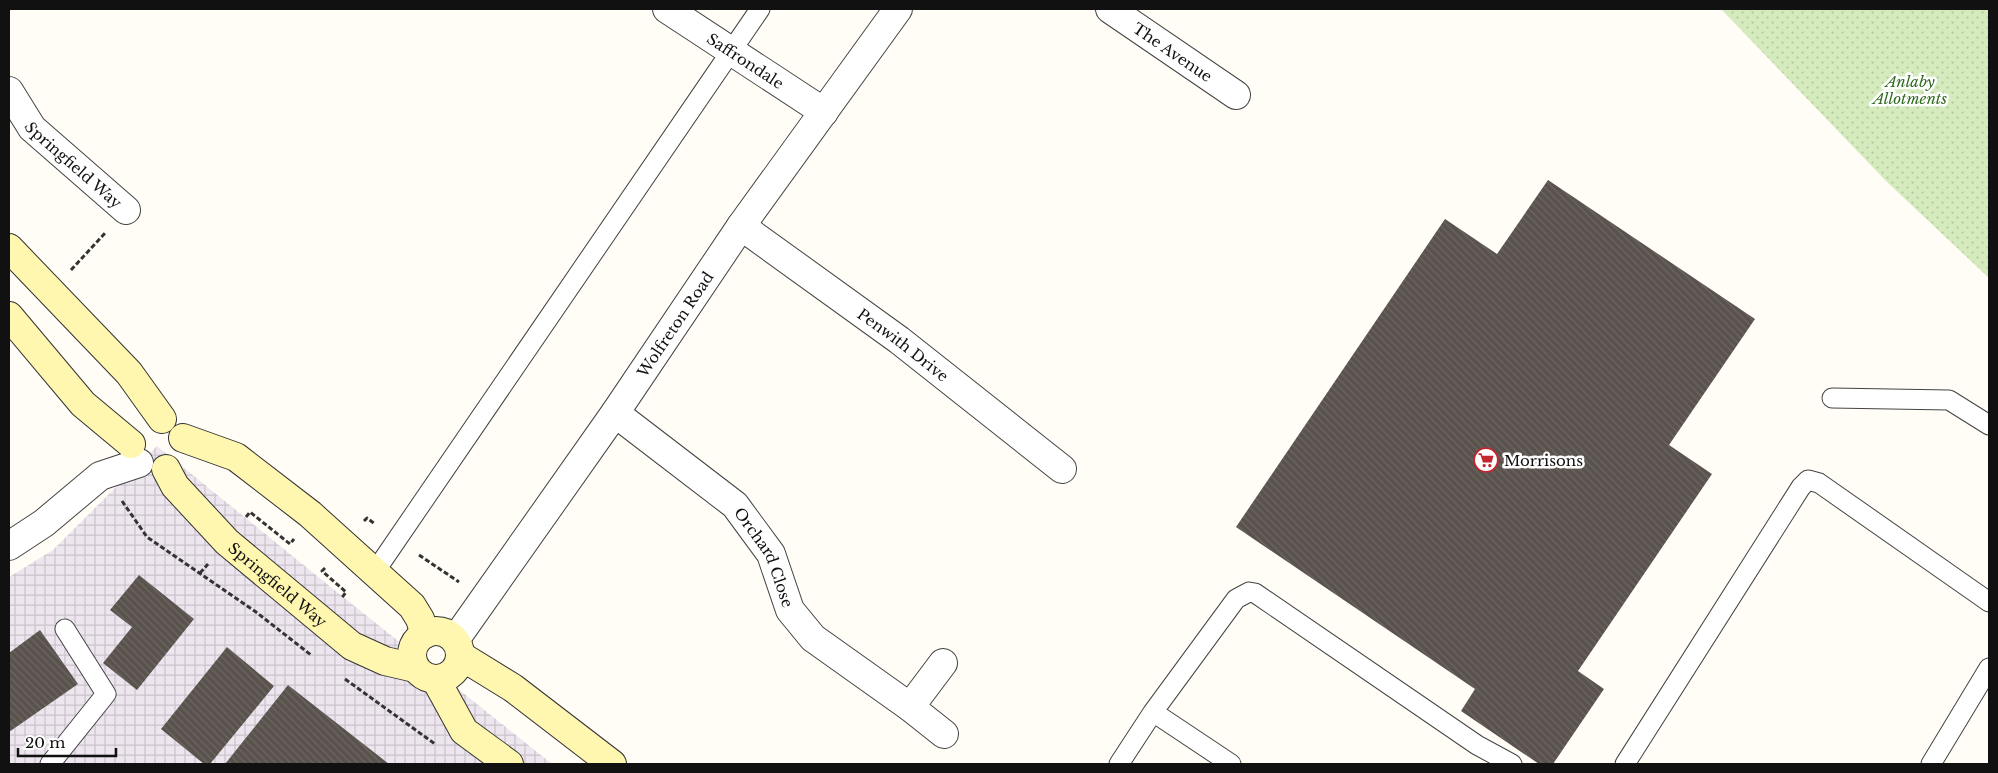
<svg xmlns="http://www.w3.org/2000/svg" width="1998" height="773" viewBox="0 0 1998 773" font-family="'Libre Baskerville',serif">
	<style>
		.industrial { fill: url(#industrial-grid) }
		.garden { fill: url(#garden-dots) }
		.building { fill: url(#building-back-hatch) }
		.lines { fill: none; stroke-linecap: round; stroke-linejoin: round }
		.service-casing { stroke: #444; stroke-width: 21 }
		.minor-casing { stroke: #444; stroke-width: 30 }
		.tertiary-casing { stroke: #444; stroke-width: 30 }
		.secondary-casing { stroke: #333; stroke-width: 30 }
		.path { stroke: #333; stroke-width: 3; stroke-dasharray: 5 2.5; stroke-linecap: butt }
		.service { stroke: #fff; stroke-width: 19 }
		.minor { stroke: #fff; stroke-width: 28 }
		.tertiary { stroke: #fff; stroke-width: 28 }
		.secondary { stroke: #fff6b0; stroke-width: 28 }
		.labels { text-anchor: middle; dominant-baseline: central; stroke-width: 5; stroke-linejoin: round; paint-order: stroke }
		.street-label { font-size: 15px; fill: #111; stroke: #fff }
		.park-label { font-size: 15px; font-style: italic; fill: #2f6b1f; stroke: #fff }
		.poi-label { font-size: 15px; fill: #111; stroke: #fff; text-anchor: start }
	</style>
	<defs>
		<pattern id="industrial-grid" width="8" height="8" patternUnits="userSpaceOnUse" patternTransform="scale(1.25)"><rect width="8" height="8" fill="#eee6ef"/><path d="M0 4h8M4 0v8" fill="none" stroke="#cbc4cc"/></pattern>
		<pattern id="garden-dots" width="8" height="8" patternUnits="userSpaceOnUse" patternTransform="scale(1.25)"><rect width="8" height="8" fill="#d5ebbd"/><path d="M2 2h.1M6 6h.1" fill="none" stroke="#b6c8a1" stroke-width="1.8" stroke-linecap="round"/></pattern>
		<pattern id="building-back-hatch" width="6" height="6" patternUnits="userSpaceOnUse" patternTransform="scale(1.25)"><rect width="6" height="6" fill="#5a524d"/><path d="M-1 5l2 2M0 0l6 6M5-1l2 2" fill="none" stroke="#6d6662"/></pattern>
	</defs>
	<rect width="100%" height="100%" fill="#fffdf5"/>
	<path class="industrial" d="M157 446 327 584 552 764H9V577L53 550Z"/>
	<path class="garden" d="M1721 9H1989V278L1887 182Z"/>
	<path class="building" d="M1548 180 1755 319 1669 445 1712 474 1578 671 1604 689 1553 764H1539L1461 711 1475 689 1236 527 1445 219 1497 254Z
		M139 575 194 619 137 690 103 663 132 627 110 610Z
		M40 630 78 684 9 732V653Z
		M227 647 274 686 210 764H204L161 729Z
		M288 685 389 764H225Z"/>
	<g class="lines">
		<g class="service-casing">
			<path id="service" d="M1832 398 1949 400 1989 425
				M374 573 760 9
				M1153 712 1231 764
				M50 764 106 694 65 629
				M1119 764 1153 712 1236 599 1249 592 1255 593 1477 745 1512 764
				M1625 764 1801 487 1808 480 1819 483 1989 602
				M1931 764 1989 668"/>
		</g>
		<g class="minor-casing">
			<g id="minor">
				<path id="s1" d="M667 9 824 112"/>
				<path id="s2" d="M1110 9 1236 95"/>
				<path id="s3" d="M9 91 32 128 126 210"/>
				<path id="s4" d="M741 226 899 340 1062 469"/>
				<path id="s5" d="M615 413 735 505 771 554 790 610 813 638 910 707 944 734"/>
				<path id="s6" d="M455 640 615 413 741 226 898 9"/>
				<path d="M910 707 943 663"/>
			</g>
		</g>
		<g class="tertiary-casing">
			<path id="tertiary" d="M9 546 44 523 100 476 139 463"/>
		</g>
		<g class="secondary-casing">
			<g id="secondary">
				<path d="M9 248 129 373 162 419"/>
				<path d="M9 316 83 404 131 444"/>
				<path d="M183 438 236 457 310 514 412 606 420 619 425 634"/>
				<path id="s7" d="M166 469 175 486 227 542 352 646 385 661 415 668"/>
				<circle cx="436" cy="655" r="24"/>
				<path d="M461 656 513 688 612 764"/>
				<path d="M436 680 464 731 509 764"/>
			</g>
		</g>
		<path class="path" d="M71 270 106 232
			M122 501 147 537 256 612 311 655
			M246 517 250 512 290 544 294 539
			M364 521 367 518 375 524
			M419 555 459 582
			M325 568 322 571 346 592 341 599
			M200 573 208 564
			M345 679 435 744"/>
		<use href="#service" class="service"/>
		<use href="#minor" class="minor"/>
		<use href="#tertiary" class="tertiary"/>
		<use href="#secondary" class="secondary"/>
	</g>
	<defs>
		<g id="supermarket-ring" transform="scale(1.25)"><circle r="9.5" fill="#fff" stroke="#c4262e" stroke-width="1.5"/><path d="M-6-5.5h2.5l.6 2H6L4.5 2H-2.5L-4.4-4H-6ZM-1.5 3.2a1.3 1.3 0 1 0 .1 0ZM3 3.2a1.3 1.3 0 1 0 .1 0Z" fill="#c4262e"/></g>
	</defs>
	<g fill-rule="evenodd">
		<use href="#supermarket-ring" x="1486" y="460"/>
	</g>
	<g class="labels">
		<g class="street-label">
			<text stroke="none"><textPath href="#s2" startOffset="76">The Avenue</textPath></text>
			<text stroke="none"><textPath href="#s1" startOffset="94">Saffrondale</textPath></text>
			<text stroke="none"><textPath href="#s3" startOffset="99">Springfield Way</textPath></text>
			<text stroke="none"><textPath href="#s6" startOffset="385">Wolfreton Road</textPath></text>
			<text stroke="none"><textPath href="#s4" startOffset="201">Penwith Drive</textPath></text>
			<text stroke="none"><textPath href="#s5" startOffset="212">Orchard Close</textPath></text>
			<text stroke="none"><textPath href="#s7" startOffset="162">Springfield Way</textPath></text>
		</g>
		<g class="park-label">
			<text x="1910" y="81">Anlaby<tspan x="1910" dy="17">Allotments</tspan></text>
		</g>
		<g class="poi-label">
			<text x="1504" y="460">Morrisons</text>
		</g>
	</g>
	<rect width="1998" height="773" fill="none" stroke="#111111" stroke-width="20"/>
	<path d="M18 748v8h98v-8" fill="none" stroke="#111111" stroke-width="2.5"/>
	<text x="25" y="748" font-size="15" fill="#111111" stroke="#ffffff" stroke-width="4" paint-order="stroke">20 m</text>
</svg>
